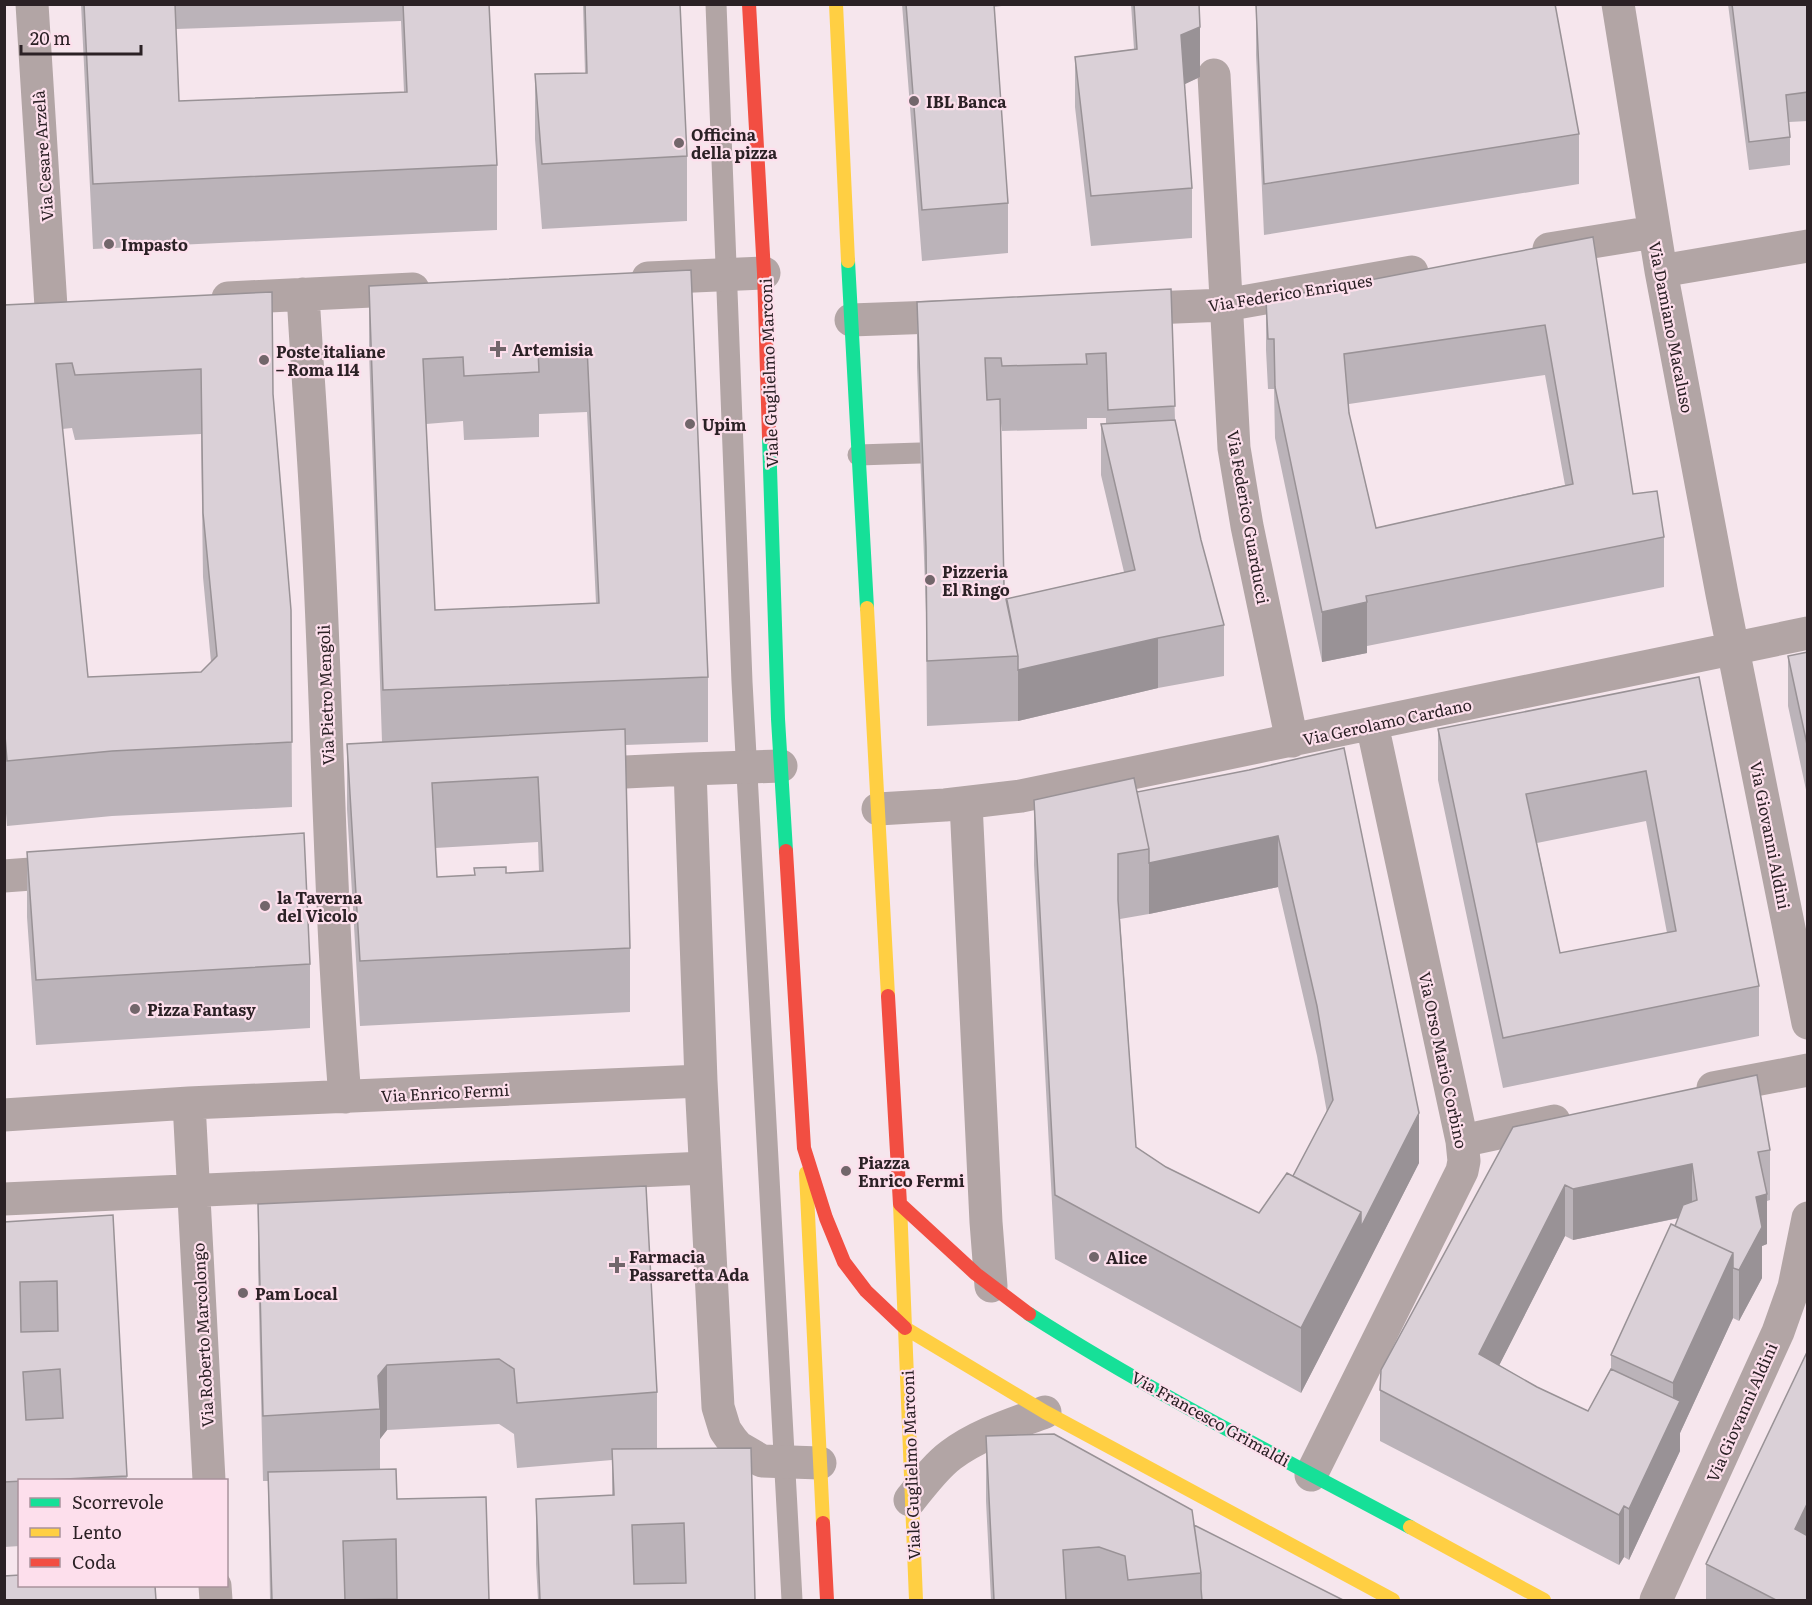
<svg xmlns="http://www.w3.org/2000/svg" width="1812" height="1605" viewBox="0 0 1812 1605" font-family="Literata,serif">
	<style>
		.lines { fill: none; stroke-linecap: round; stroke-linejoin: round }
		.lane { stroke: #b2a5a5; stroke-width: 21 }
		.street { stroke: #b2a5a5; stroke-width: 33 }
		.fast { stroke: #16e098; stroke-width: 14 }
		.slow { stroke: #ffcf43; stroke-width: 14 }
		.jam { stroke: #f24e42; stroke-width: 14 }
		.wall { fill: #bbb3b9; fill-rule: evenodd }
		.shaded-wall { fill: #999296 }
		.building { fill: #dad0d7; stroke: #999296; stroke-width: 1.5; fill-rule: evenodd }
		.poi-dot { fill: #72666b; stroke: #fddfec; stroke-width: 2 }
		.labels { text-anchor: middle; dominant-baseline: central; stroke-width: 4.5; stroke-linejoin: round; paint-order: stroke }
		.poi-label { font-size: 16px; font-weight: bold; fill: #2b2125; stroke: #fddfec; text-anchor: start }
		.street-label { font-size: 16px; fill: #2b2125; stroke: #fddfec }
	</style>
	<rect width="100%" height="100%" fill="#f6e6ed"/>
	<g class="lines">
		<path class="lane" d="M716 4 742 682 792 1600
			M858 455 920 453"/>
		<path class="street" d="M32 4 51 307
			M1618 4 1661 271 1722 594 1808 1023
			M1214 75 1234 448 1247 526 1292 741
			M1549 249 1654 232
			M1661 271 1808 246
			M648 278 764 273
			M303 294C308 382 315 470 319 557 328 737 330 917 345 1097
			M228 298 413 289
			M1128 309 1225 305 1412 272
			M851 320 962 316
			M781 766 690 769 701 1081 718 1407 725 1430 732 1440 738 1447 762 1461 820 1463
			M582 774 690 769
			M966 803 986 1222 991 1286
			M878 809 945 805 1021 796 1808 633
			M4 876 72 871
			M1713 1088 1808 1070
			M189 1103 209 1480
			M4 1115 189 1103 701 1081
			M1462 1141 1554 1121
			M4 1199 705 1168
			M1311 1475 1462 1171 1464 1161 1462 1141 1372 724
			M910 1500C923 1484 935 1467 951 1455 979 1434 1013 1424 1045 1412
			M215 1586 216 1600
			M1656 1600 1778 1332 1794 1287 1808 1218"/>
		<path class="fast" d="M848 261 867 608
			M769 437 778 719 786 851
			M1029 1314C1151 1392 1283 1459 1410 1527"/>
		<path class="slow" d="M836 4 848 261
			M867 608 888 996
			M806 1173 823 1523
			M900 1204 916 1600
			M905 1328 1045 1412 1393 1600
			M1410 1527 1544 1600"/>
		<path class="jam" d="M749 4 764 273 769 437
			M786 851 804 1148 826 1218 844 1262 866 1291 905 1328
			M888 996 900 1204 976 1274 1029 1314
			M823 1523 827 1600"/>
	</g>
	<path class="wall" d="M81 4H489L497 165V230L93 249ZM401 21 404 92 179 101 176 29Z
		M551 4H680L687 156V221L542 229 535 139V74L585 73 583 5Z
		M902 4H1017L994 7 1008 203V253L922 261Z
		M1131 4H1199L1200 77 1184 84 1192 188V238L1091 246 1075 107V57L1134 49Z
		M1728 4H1808V121L1789 122 1790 137V165L1749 170Z
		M1256 5 1579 134V184L1264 235 1256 55Z
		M1593 237 1633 494 1664 537V587L1367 646V653L1322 662 1275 438 1274 389H1268L1266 350V300ZM1545 375 1565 485 1376 528 1349 413V404Z
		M691 270 708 677V742L625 745 630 948V1012L360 1026 347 809V744L382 742 369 351V286ZM587 412 596 603 435 610 426 424 463 421 464 440 539 437V414ZM538 842 539 871 437 877 435 848Z
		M1171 289 1175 420 1201 540 1224 625V676L1158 688 1018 721 927 726 926 612 917 367V302ZM1087 418H1106V424H1101V475L1124 572 1006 599 1004 585 1000 423H1001L1002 431 1087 429Z
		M272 292 273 394 291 610 292 807 112 816 7 826 4 788V305ZM72 428 75 440 201 434 203 577 211 662 201 672 88 677 62 429Z
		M1808 652V799L1788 706V656Z
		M1699 677 1759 986V1036L1503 1088 1438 780V729ZM1646 821 1667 933 1560 953 1537 843Z
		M1249 770 1419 1163 1301 1393 1055 1259 1034 865V800L1137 792ZM1278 887 1317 1056 1327 1113 1293 1176 1259 1213 1166 1167 1136 1147 1120 919 1149 914Z
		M27 852 310 964V1028L36 1045 27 917Z
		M1513 1127 1770 1150V1200L1767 1201V1244L1762 1246V1278L1739 1321 1733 1318 1680 1433V1451L1629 1560 1624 1557 1619 1565 1380 1441V1390ZM1679 1218 1675 1226 1611 1355V1369L1588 1411 1537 1387 1499 1365 1565 1236 1573 1240Z
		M258 1204 657 1392V1449L755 1600H538L536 1564V1499L612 1496V1460L517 1468 514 1434 499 1424 387 1430 380 1439V1469L397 1499 489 1600H270L268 1481H263L258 1269Z
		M113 1215 127 1480H20V1546L4 1547V1222Z
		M986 1436 1194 1525 1343 1600H991L986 1501Z
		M1706 1564 1808 1600H1706Z"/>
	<path class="shaded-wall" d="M1200 27V77L1181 86V35Z
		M1367 602V653L1322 662V612Z
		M1158 638V688L1018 721V670Z
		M1278 836V887L1149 914V863Z
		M1419 1113V1163L1361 1277V1227Z
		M1692 1164V1215L1573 1240V1189Z
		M1565 1185V1236L1479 1405V1354Z
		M1767 1194V1244L1762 1246V1278L1739 1321V1270L1756 1197Z
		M1361 1212V1277L1301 1393V1328Z
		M1733 1253V1318L1680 1433V1451L1629 1560V1509L1673 1416V1383Z
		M387 1365V1430L380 1439V1409L378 1376Z
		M1808 1502V1539L1795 1529Z
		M1624 1506V1557L1619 1565V1515Z"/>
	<path class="building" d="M84 4H175L179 101 407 92 403 4H489L497 165 93 184Z
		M585 4H680L687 156 542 164 535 74 587 73Z
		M906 4H994L1008 203 922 210Z
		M1134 4H1199L1200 27 1181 35 1192 188 1091 196 1075 57 1137 49Z
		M1555 4 1579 134 1264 184 1256 5Z
		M1732 4H1808V92L1786 95 1790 137 1749 142Z
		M1593 237 1633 494 1657 491 1664 537 1366 596 1367 602 1322 612 1275 387 1274 339H1268L1266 300ZM1545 325 1573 484 1376 528 1349 413 1344 354Z
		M691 270 708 677 383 690 369 286ZM587 347 599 603 435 610 423 359 463 357 464 376 539 372 538 350Z
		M1171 289 1175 406 1108 410 1106 353 1086 354 1087 364 1002 366 1001 358H985L987 400 1000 399 1004 585 1018 656 927 661 926 547 917 302Z
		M272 292 273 394 291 610 292 742 112 751 7 761 4 723V305ZM72 363 75 375 201 369 203 513 217 656 201 672 88 677 56 364Z
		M1175 420 1201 540 1224 625 1158 638 1018 670V656L1006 599 1135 570 1101 424Z
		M1808 652V749L1788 656Z
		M1699 677 1759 986 1503 1038 1438 729ZM1646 771 1676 931 1560 953 1526 794Z
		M625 729 630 948 360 961 347 744ZM538 777 543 871 506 873V867L474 868 475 875 437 877 432 783Z
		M1344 748 1419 1113 1361 1227V1212L1293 1176 1333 1100 1317 1006 1278 836 1149 863V849L1137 792 1249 770Z
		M1134 778 1149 849 1118 854V900L1136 1147 1166 1167 1259 1213 1287 1173 1361 1212 1301 1328 1055 1195 1034 800Z
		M304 833 310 964 36 980 27 852Z
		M1757 1075 1770 1150 1758 1152 1767 1194 1756 1197 1762 1227 1739 1270 1733 1268V1253L1675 1226 1683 1205 1697 1200 1692 1164 1573 1189 1565 1185 1479 1354 1537 1387 1588 1411 1611 1369 1680 1401 1629 1509 1624 1506 1619 1515 1380 1390 1381 1370 1513 1127Z
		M646 1186 657 1392 517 1403 514 1369 499 1359 387 1365 378 1376 380 1409 263 1416 258 1204Z
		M113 1215 127 1476 4 1482V1222ZM57 1281 58 1331 21 1332 20 1282ZM60 1369 63 1418 26 1420 23 1372Z
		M1671 1224 1733 1253 1673 1383 1611 1355Z
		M1808 1350V1502L1795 1529 1808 1536V1600H1776L1706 1564Z
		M1054 1434 1192 1510 1201 1573 1128 1580 1125 1556 1099 1547 1063 1550 1066 1600H994L986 1436Z
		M751 1448 755 1600H540L536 1499 614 1495 612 1449ZM684 1523 686 1583 634 1584 632 1525Z
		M396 1469 397 1499 486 1497 489 1600H272L268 1472ZM396 1539 397 1599 345 1600 343 1541Z
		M1194 1525 1343 1600H1202L1201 1589V1573Z
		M20 1575V1586H155L156 1600H4V1576Z"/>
	<g class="poi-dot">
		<circle cx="914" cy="101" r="6"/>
		<circle cx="679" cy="143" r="6"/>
		<circle cx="109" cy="244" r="6"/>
		<path d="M495 340h6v6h6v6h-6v6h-6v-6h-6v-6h6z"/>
		<circle cx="264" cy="360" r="6"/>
		<circle cx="690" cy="424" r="6"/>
		<circle cx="930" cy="580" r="6"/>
		<circle cx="265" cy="906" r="6"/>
		<circle cx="135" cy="1009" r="6"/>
		<circle cx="846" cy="1171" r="6"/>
		<circle cx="1094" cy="1257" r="6"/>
		<path d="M614 1256h6v6h6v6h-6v6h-6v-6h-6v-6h6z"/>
		<circle cx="243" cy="1293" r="6"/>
	</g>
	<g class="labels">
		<g class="poi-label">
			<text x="926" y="101">IBL Banca</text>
			<text x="691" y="134">Officina<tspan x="691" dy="18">della pizza</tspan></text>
			<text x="121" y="244">Impasto</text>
			<text x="512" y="349">Artemisia</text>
			<text x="276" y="351">Poste italiane<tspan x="276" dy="18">– Roma 114</tspan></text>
			<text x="702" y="424">Upim</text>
			<text x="942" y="571">Pizzeria<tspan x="942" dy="18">El Ringo</tspan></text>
			<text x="277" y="897">la Taverna<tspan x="277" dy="18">del Vicolo</tspan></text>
			<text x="147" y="1009">Pizza Fantasy</text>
			<text x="858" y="1162">Piazza<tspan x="858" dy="18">Enrico Fermi</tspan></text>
			<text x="629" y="1256">Farmacia<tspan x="629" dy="18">Passaretta Ada</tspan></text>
			<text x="1106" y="1257">Alice</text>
			<text x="255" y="1293">Pam Local</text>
		</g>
		<g class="street-label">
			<text transform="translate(42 156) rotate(-94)">Via Cesare Arzelà</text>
			<text transform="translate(1290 292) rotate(-9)">Via Federico Enriques</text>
			<text transform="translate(1672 327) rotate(79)">Via Damiano Macaluso</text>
			<text transform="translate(768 373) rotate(-92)">Viale Guglielmo Marconi</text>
			<text transform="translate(1249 517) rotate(80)">Via Federico Guarducci</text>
			<text transform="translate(325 695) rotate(-92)">Via Pietro Mengoli</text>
			<text transform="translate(1387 721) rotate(-12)">Via Gerolamo Cardano</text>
			<text transform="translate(1771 835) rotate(79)">Via Giovanni Aldini</text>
			<text transform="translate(1444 1060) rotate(78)">Via Orso Mario Corbino</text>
			<text transform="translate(445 1092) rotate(-3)">Via Enrico Fermi</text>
			<text transform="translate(202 1335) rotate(-93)">Via Roberto Marcolongo</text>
			<text transform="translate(1741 1412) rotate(-66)">Via Giovanni Aldini</text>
			<text transform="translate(1211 1418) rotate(29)">Via Francesco Grimaldi</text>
			<text transform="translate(910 1465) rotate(-92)">Viale Guglielmo Marconi</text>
		</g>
	</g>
	<rect width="1812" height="1605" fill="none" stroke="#2b2125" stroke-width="12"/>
	<rect x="18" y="1479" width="210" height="108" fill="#fddfec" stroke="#a9939c" stroke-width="1.5"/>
	<rect x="30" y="1498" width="30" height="9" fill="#16e098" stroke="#a9939c" stroke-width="1.5"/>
	<text x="72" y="1509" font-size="18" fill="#2b2125">Scorrevole</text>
	<rect x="30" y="1528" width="30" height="9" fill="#ffcf43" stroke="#a9939c" stroke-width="1.5"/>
	<text x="72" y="1539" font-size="18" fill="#2b2125">Lento</text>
	<rect x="30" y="1558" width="30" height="9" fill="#f24e42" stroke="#a9939c" stroke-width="1.5"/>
	<text x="72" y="1569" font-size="18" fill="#2b2125">Coda</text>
	<path d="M21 45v9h120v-9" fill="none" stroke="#2b2125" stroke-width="3"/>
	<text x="30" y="45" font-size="18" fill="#2b2125" stroke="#fddfec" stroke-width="4.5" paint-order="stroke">20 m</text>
</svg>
